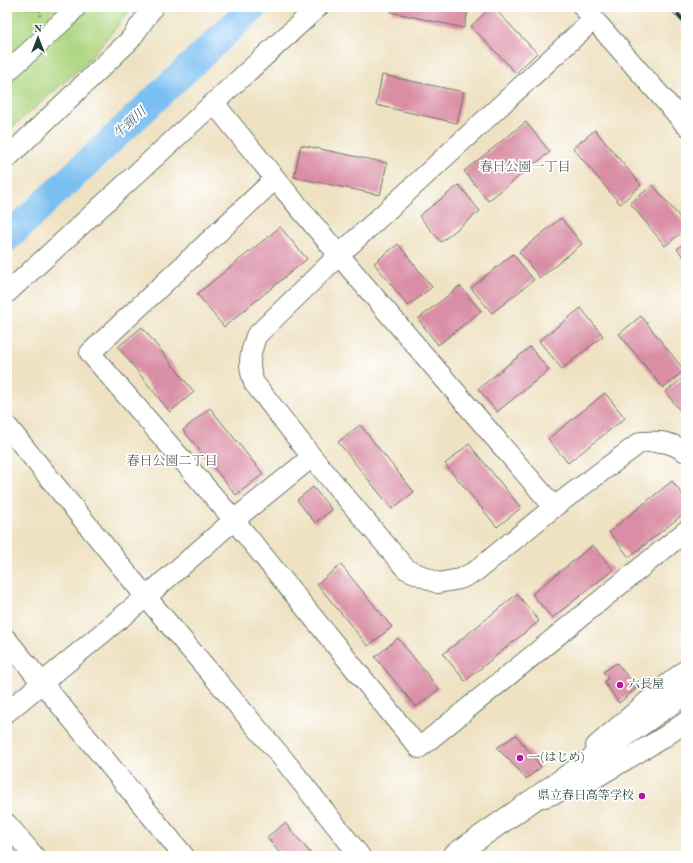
<svg xmlns="http://www.w3.org/2000/svg" width="693" height="863" viewBox="0 0 693 863" font-family="'Old Standard TT','Noto Serif JP',serif">
	<style>
		.green { fill: #aed681; stroke: #668a5a }
		.lines { fill: none; stroke-linecap: round; stroke-linejoin: round }
		.river { stroke: #7abff1; stroke-width: 28 }
		.building { fill: #da8ea6 }
		.minor-casing { stroke: #687766; stroke-width: 22 }
		.major-casing { stroke: #687766; stroke-width: 24 }
		.path { stroke: #687766; stroke-width: 2.5; stroke-dasharray: 1 3; stroke-linecap: butt }
		.minor { stroke: #fff; stroke-width: 20 }
		.major { stroke: #fff; stroke-width: 22 }
		.rail-casing { stroke: #1f3d34; stroke-width: 4.5 }
		.rail { stroke: #fff; stroke-width: 3; stroke-dasharray: 9; stroke-linecap: butt }
		.poi-dot { fill: #b5179e; stroke: #fff; stroke-width: 1.5 }
		.labels { text-anchor: middle; dominant-baseline: central; stroke-width: 3.5; stroke-linejoin: round; paint-order: stroke }
		.poi-label { font-size: 12px; fill: #1f3d34; stroke: #fff; text-anchor: start }
		.water-label { font-size: 13px; font-style: italic; fill: #3a646d; stroke: #fff }
		.neighbourhood-label { font-size: 13px; fill: #60595c; stroke: #fff }
	</style>
	<rect width="100%" height="100%" fill="#fff"/>
	<filter id="ink" filterUnits="userSpaceOnUse"><feTurbulence type="fractalNoise" baseFrequency=".025" numOctaves="2"/><feDisplacementMap in="SourceGraphic" scale="8" xChannelSelector="R" yChannelSelector="G"/><feConvolveMatrix kernelMatrix="1 2 1 2 8 2 1 2 1" color-interpolation-filters="sRGB"/></filter>
	<filter id="wash" filterUnits="userSpaceOnUse"><feTurbulence type="fractalNoise" baseFrequency=".012" numOctaves="4" result="noise"/><feDisplacementMap in="SourceGraphic" scale="16" xChannelSelector="R" yChannelSelector="G"/><feGaussianBlur stdDeviation="0.9" result="paint"/><feColorMatrix in="noise" values="0 0 0 0 0 0 0 0 0 0 0 0 0 0 0 0 0 1.4 0 .05"/><feComposite in="paint" operator="in"/></filter>
	<g filter="url(#wash)">
		<rect width="100%" height="100%" fill="#efe2c3"/>
		<path class="green" d="M7 7H133L85 64 7 132Z"/>
		<g class="lines">
			<path class="river" d="M7 238 253 7"/>
		</g>
		<g id="blocks">
			<path class="building" d="M393 7H469L464 28 391 12Z
				M491 7H493L537 53 516 73 471 26Z
				M382 75 464 92 457 123 376 105Z
				M526 122 550 152 488 201 464 171Z
				M595 130 641 185 620 204 573 148Z
				M301 145 387 163 380 195 294 177Z
				M459 185 480 211 441 242 419 216Z
				M653 185 686 225V229L665 246 630 203Z
				M561 218 582 244 540 278 519 252Z
				M280 227 307 259 224 327 197 294Z
				M686 241V260L677 249Z
				M398 244 432 287 408 306 374 263Z
				M513 254 534 280 492 313 471 288Z
				M460 286 481 311 438 345 418 319Z
				M581 308 603 336 562 369 539 341Z
				M641 316 684 370 663 388 619 334Z
				M142 327 194 392 170 412 118 347Z
				M530 347 549 370 497 412 478 389Z
				M686 376V418L665 392Z
				M605 393 625 418 568 463 548 439Z
				M210 408 263 474 236 495 183 430Z
				M360 425 414 492 392 509 338 442Z
				M469 444 521 508 497 527 445 464Z
				M672 481 686 499V512L629 557 609 532Z
				M313 487 332 510 315 523 297 500Z
				M593 545 613 570 552 618 532 594Z
				M341 565 392 627 368 646 317 584Z
				M517 594 539 621 465 681 443 654Z
				M398 638 439 689 416 707 375 657Z
				M617 663 637 688 619 703 604 682 608 678 603 672Z
				M516 735 541 767 526 779 518 769 497 748Z
				M285 823 313 856H282L267 837Z
				M7 845 16 856H7Z"/>
		</g>
	</g>
	<g filter="url(#ink)">
		<use href="#blocks" fill-opacity="0" stroke="#687766" stroke-width="1"/>
		<g class="lines">
			<g class="minor-casing">
				<path id="minor" d="M583 7 686 125
					M594 19 339 255 256 336C250 355 247 363 254 383L312 457 406 569 438 583 460 579 476 571 554 507 641 442C661 441 669 441 686 452
					M7 72 66 18 76 7
					M214 103C324 241 440 373 554 507
					M7 158 130 40 153 7
					M275 179 90 353 234 520 419 748 686 531
					M7 293 318 7
					M7 426 146 597 284 760 360 856
					M7 640 184 856
					M7 712 146 597 234 520 312 457
					M596 746 663 688 686 670
					M544 797 590 781 664 737 686 722
					M7 824 34 856"/>
			</g>
			<g class="major-casing">
				<path id="major" d="M453 856 686 693"/>
			</g>
			<path class="path" d="M38 7 41 17"/>
			<use href="#minor" class="minor"/>
			<use href="#major" class="major"/>
			<g class="rail-casing">
				<path id="rail" d="M671 7 686 24
					M684 7 686 9"/>
			</g>
			<use href="#rail" class="rail"/>
		</g>
	</g>
	<g class="poi-dot">
		<circle cx="620" cy="685" r="4"/>
		<circle cx="520" cy="758" r="4"/>
		<circle cx="642" cy="796" r="4"/>
	</g>
	<g class="labels">
		<g class="poi-label">
			<text x="628" y="685">六長屋</text>
			<text x="528" y="758">一(はじめ)</text>
			<text x="634" y="796" text-anchor="end">県立春日高等学校</text>
		</g>
		<g class="water-label">
			<text transform="translate(130 123) rotate(-43)">牛頸川</text>
		</g>
		<g class="neighbourhood-label">
			<text x="525" y="167">春日公園一丁目</text>
			<text x="172" y="461">春日公園二丁目</text>
		</g>
	</g>
	<rect width="693" height="863" fill="none" stroke="#fff" stroke-width="24"/>
	<g transform="translate(38 38)" stroke="#ffffff" stroke-width="3" paint-order="stroke">
	<path d="M0-3L7 15L0 10L-7 15Z" fill="#1f3d34"/>
	<text y="-6" font-size="11" font-weight="bold" text-anchor="middle" fill="#1f3d34">N</text>
	</g>
</svg>
